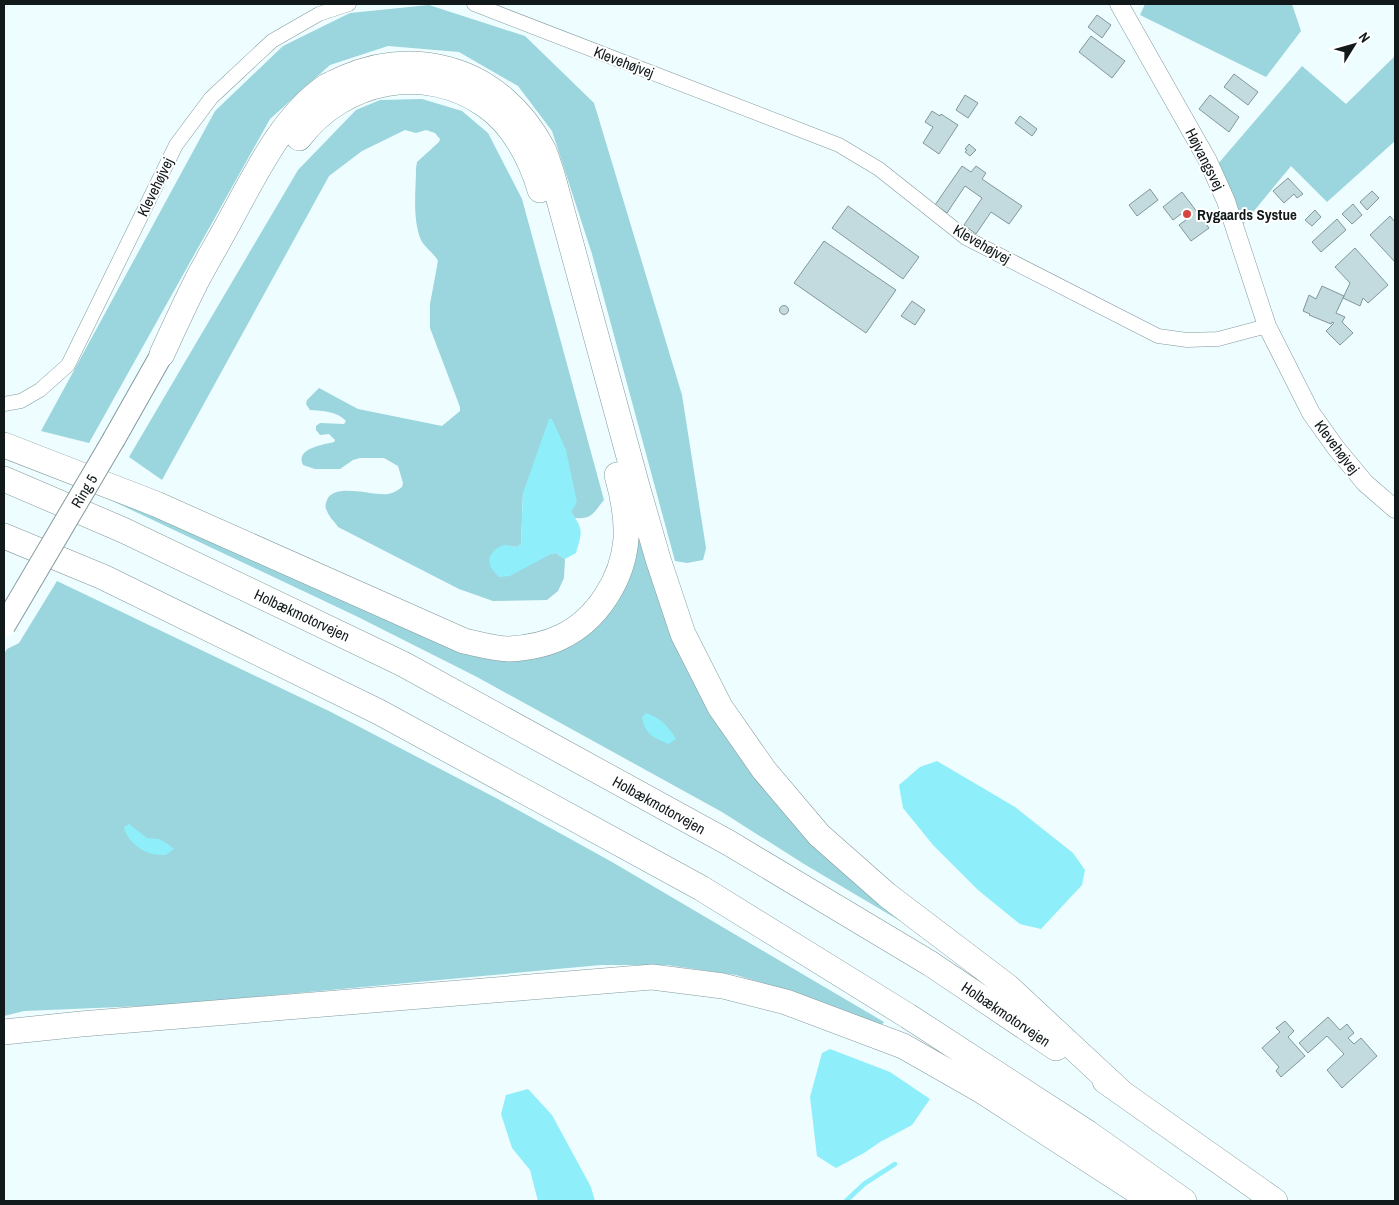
<svg xmlns="http://www.w3.org/2000/svg" width="1399" height="1205" viewBox="0 0 1399 1205" font-family="'Archivo Narrow',sans-serif">
	<style>
		.green { fill: #9bd5dd }
		.water { fill: #8eeefa }
		.lines { fill: none; stroke-linecap: round; stroke-linejoin: round }
		.stream { stroke: #8eeefa; stroke-width: 4.5 }
		.building { fill: #c3dbde; stroke: #81989b }
		.minor-casing { stroke: #839a9d; stroke-width: 15 }
		.tertiary-casing { stroke: #839a9d; stroke-width: 19 }
		.trunk-casing { stroke: #839a9d; stroke-width: 24 }
		.motorway-casing { stroke: #839a9d; stroke-width: 26 }
		.minor { stroke: #fff; stroke-width: 14 }
		.tertiary { stroke: #fff; stroke-width: 18 }
		.trunk { stroke: #fff; stroke-width: 22 }
		.motorway { stroke: #fff; stroke-width: 25 }
		.trunk-bridge-casing { stroke: #839a9d; stroke-width: 24; stroke-linecap: butt }
		.trunk-bridge { stroke: #fff; stroke-width: 22 }
		.poi-dot { fill: #d54640; stroke: #fff; stroke-width: 2 }
		.labels { text-anchor: middle; dominant-baseline: central; stroke-width: 4; stroke-linejoin: round; paint-order: stroke }
		.street-label { font-size: 15px; fill: #11191b; stroke: #fff }
		.poi-label { font-size: 15px; font-weight: bold; fill: #11191b; stroke: #fff; text-anchor: start }
	</style>
	<rect width="100%" height="100%" fill="#eefdff"/>
	<path class="green" d="M1145 4H1292L1301 31 1266 77 1140 15Z
		M429 5 525 36 594 103 682 395 706 548 703 560 687 563 675 561 592 254 552 131 518 86 459 52 388 46 330 65 270 119 89 443 41 431 215 111 283 46 350 13Z
		M1395 56V141L1327 202 1291 166 1240 228 1217 165 1302 66 1346 104Z
		M422 99 462 111 488 133 522 199 604 500C594 512 592 520 575 518L571 512 523 493 521 544 517 547 504 545 550 554 556 553 565 559 564 578 558 591 547 600 493 601 459 589 338 527C335 522 329 517 327 511 325 508 325 504 327 500 334 482 373 496 388 494 394 493 398 490 402 487L403 483 398 466 384 458H360L353 460 340 469H315L303 465C295 448 323 445 334 442L335 440 329 434 320 435 316 430V426L320 423 344 424 346 421C337 411 323 411 310 410L306 404 307 400 319 388 358 409 442 426 460 411V407L430 328V304L438 261C434 253 425 248 421 240 412 218 416 191 416 168L417 162 439 142 440 139 435 133 426 130 416 133 405 130 362 151 329 176 162 480 129 457 298 170 356 110 380 100Z
		M105 491 431 637 578 640 636 509 692 666 917 931 804 864 722 812 477 677 356 616 102 496Z
		M57 581 331 712 496 798 612 862 884 1022 881 1026 838 1008 786 990 736 975 667 965H601L167 1005 24 1011 4 1016V654L7 649 19 643Z"/>
	<path class="water" d="M549 419H552L566 450 577 502 571 512C584 530 582 532 576 553L565 559 556 553 551 554 510 576 499 577C491 569 485 561 493 552 496 548 500 546 504 545 508 545 513 547 517 547L521 544 523 493Z
		M646 713C661 718 668 726 676 739L669 744C654 738 645 735 642 717Z
		M937 761 1015 807 1073 853 1085 870 1082 885 1041 929 1020 924 978 890 933 845 903 808 899 785 920 767Z
		M129 824 147 838 159 839 168 844 174 849 166 855C161 855 154 855 149 853 138 849 126 839 124 827Z
		M830 1049 890 1072 930 1099 912 1125 880 1142 864 1153 836 1168 817 1156 810 1097 822 1053Z
		M528 1089 552 1115 591 1187 595 1201H538L530 1170 512 1148 501 1114 506 1095Z"/>
	<g class="lines">
		<path class="stream" d="M846 1201 864 1184 895 1164"/>
	</g>
	<path class="building" d="M1097 15 1111 25 1102 38 1088 27Z
		M1091 36 1125 61 1112 78 1079 52Z
		M1234 74 1258 92 1248 105 1224 87Z
		M965 95 978 103 968 118 956 110Z
		M1210 95 1239 117 1229 132 1199 109Z
		M932 111 940 116 941 114 958 125 939 154 923 143 933 127 925 122Z
		M1020 116 1037 129 1032 136 1015 123Z
		M969 144 976 150 970 156 965 152 967 150 965 149Z
		M962 166 971 172 976 166 986 173 982 179 1022 206 1009 224 991 212 976 234 964 225 982 198 965 186 947 213 935 205Z
		M1288 178 1303 194 1297 198 1294 194 1284 203 1273 191Z
		M1150 189 1158 200 1137 216 1129 205Z
		M1372 191 1379 198 1367 210 1360 202Z
		M1182 192 1209 228 1191 241 1179 225 1186 220 1181 214 1173 220 1163 207Z
		M1353 204 1362 215 1352 224 1342 214Z
		M848 206 919 257 903 279 832 228Z
		M1315 210 1321 217 1312 226 1305 220Z
		M1390 216 1395 222V262L1370 235Z
		M1337 219 1346 230 1321 252 1312 242Z
		M824 241 896 290 866 333 794 283Z
		M1355 248 1388 285 1368 303 1363 298 1360 306 1343 298 1350 283 1335 267Z
		M1322 286 1344 296 1336 313 1345 317 1342 322 1353 333 1340 345 1326 331 1334 323 1332 322 1331 324 1309 315 1310 314 1303 311 1309 295 1316 299Z
		M912 301 925 310 915 325 901 316Z
		M779.5 310a4.5 4.5 0 1 1 9 0a4.5 4.5 0 1 1-9 0Z
		M1328 1017 1340 1030 1347 1024 1354 1033 1348 1038 1354 1044 1361 1038 1377 1056 1342 1088 1327 1070 1344 1054 1327 1036 1308 1053 1299 1043Z
		M1285 1021 1294 1031 1288 1037 1305 1056 1281 1077 1276 1071 1279 1067 1262 1048 1280 1032 1276 1028Z"/>
	<g class="lines">
		<g class="minor-casing">
			<path id="minor" d="M474 4 839 145 879 169 966 238 1158 336 1187 340 1218 339 1267 326
				M4 404 21 401 40 390 68 365 176 145 211 98 272 41 319 14 349 4"/>
		</g>
		<g class="tertiary-casing">
			<path id="tertiary" d="M1119 4 1208 161 1226 201 1267 326 1311 413 1336 448 1365 483 1395 509"/>
		</g>
		<g class="trunk-casing">
			<path id="trunk" d="M114 439 162 354"/>
		</g>
		<g class="motorway-casing">
			<path id="motorway" d="M299 138C344 79 424 63 485 105 513 124 531 159 540 190
				M162 354C173 330 184 306 196 282 208 259 222 236 234 213 258 169 285 114 327 86 332 83 339 81 344 78 378 63 412 60 447 69 490 80 523 111 543 149 547 157 549 166 552 174L637 486 658 559 683 634 720 707 764 770 819 835 887 895 1007 986 1120 1091
				M4 445 156 504 464 641C479 644 494 649 509 649 527 648 545 645 561 637 597 620 623 579 626 539 627 517 623 496 617 475
				M4 479 123 530 403 664 729 843 931 964 1056 1048
				M4 536 103 577 379 712 701 888 908 1016 1088 1133 1184 1201
				M4 1032 81 1024 652 977 723 986 786 1002 903 1046 982 1091 1152 1201
				M1105 1081 1275 1201"/>
		</g>
		<use href="#minor" class="minor"/>
		<use href="#tertiary" class="tertiary"/>
		<use href="#trunk" class="trunk"/>
		<use href="#motorway" class="motorway"/>
		<g class="trunk-bridge-casing">
			<path id="trunk-bridge" d="M4 626 114 439"/>
		</g>
		<use href="#trunk-bridge" class="trunk-bridge"/>
	</g>
	<circle class="poi-dot" cx="1187" cy="214" r="5"/>
	<g class="labels">
		<g class="street-label">
			<text transform="translate(624 62) rotate(21)">Klevehøjvej</text>
			<text transform="translate(1205 159) rotate(63)">Højvangsvej</text>
			<text transform="translate(155 187) rotate(-64)">Klevehøjvej</text>
			<text transform="translate(982 244) rotate(30)">Klevehøjvej</text>
			<text transform="translate(1337 447) rotate(53)">Klevehøjvej</text>
			<text transform="translate(84 491) rotate(-59)">Ring 5</text>
			<text transform="translate(302 615) rotate(25)">Holbækmotorvejen</text>
			<text transform="translate(659 805) rotate(29)">Holbækmotorvejen</text>
			<text transform="translate(1006 1014) rotate(34)">Holbækmotorvejen</text>
		</g>
		<g class="poi-label">
			<text x="1197" y="214">Rygaards Systue</text>
		</g>
	</g>
	<rect width="1399" height="1205" fill="none" stroke="#11191b" stroke-width="10"/>
	<g transform="translate(1354 45) rotate(53)" stroke="#ffffff" stroke-width="4" paint-order="stroke">
	<path d="M0-4L9 19L0 12L-9 19Z" fill="#11191b"/>
	<text y="-8" font-size="14" font-weight="bold" text-anchor="middle" fill="#11191b">N</text>
	</g>
</svg>
